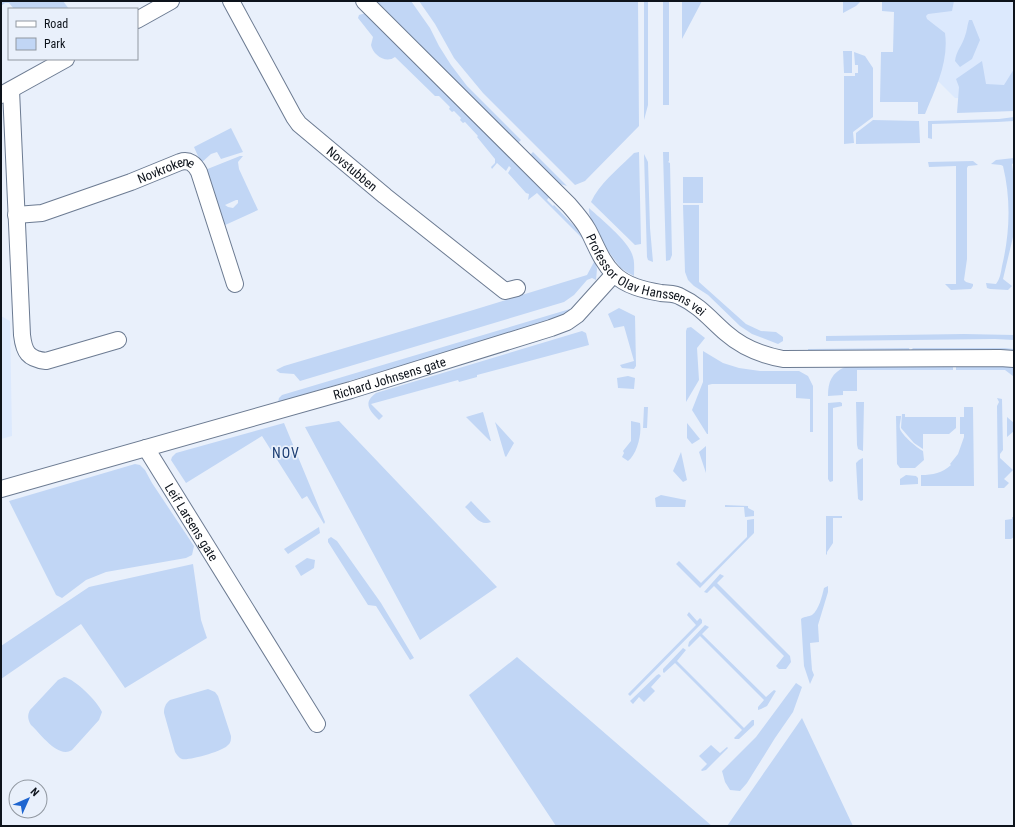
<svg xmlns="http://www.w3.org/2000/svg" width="1015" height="827" viewBox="0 0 1015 827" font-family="'Roboto Condensed',sans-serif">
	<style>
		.built { fill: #dce9fd }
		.green { fill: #c1d6f5; fill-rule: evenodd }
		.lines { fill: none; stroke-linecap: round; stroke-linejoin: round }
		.minor-casing { stroke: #6c7b92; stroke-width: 18 }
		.minor { stroke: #fff; stroke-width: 16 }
		.labels { text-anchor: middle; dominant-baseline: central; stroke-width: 3.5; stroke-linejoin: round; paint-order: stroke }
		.street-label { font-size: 13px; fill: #0d131b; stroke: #e9f0fb }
		.neighbourhood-label { font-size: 14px; letter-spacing: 1px; fill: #1b3d72; stroke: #e9f0fb }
	</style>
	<rect width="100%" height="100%" fill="#e9f0fb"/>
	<path class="built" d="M929 1H1014V99L955 98 939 82H930L915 18Z
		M1 316 10 321 12 436 1 439Z"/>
	<path class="green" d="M1 1H63L69 9H14L9 3H5L1 6Z
		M373 1H411L430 28 439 46 451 65 467 86 521 140 517 144Z
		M419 1H638L639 126 585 181 575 185 483 93 454 58 435 24Z
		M644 1H648V105L644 120Z
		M663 1H669V105H663Z
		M682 1H702L682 39Z
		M843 1H861L856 6 843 13Z
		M882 1H954L952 11 928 14 926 16 927 19 945 33C949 61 936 88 925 114H918V102H880L881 52H893L894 12 882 11Z
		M366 13 550 196 547 200 553 206 554 205 581 233 583 239 537 193 528 200 529 194 526 193 508 173 511 168 509 166 506 171 497 163 492 169 491 167 495 163V159L477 137 478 136 465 122 463 123 460 120 461 118 454 111 452 112 449 109 450 107 439 96H435L395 57C386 64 373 55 371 45L373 37 358 18 359 15Z
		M969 20H972L980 40 972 59 960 67 955 61C956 51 962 46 965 36 967 31 967 26 969 20Z
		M843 51H852V73H844Z
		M854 52 865 56 873 68V117L853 132 854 143 844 144V76H855V73H858V65H855Z
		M982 61 986 84 1004 85 1014 69V111L957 113 959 87 956 79Z
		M1014 117V121L997 122 932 124V139L928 138V121L999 119Z
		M873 120 919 121 920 143 856 144V133Z
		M231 128 243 152 221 159 217 152 211 154 201 163 194 147Z
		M533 152 567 186 557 183 529 156Z
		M639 152 641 242V244L635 245 591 202C599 184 617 170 631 156L634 153Z
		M663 152H669V161L668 162 670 163 672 255 670 260 666 261Z
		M644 154 648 162 650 228 653 262 648 260 647 257Z
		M240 156H243L238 162 239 169 258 210 223 226 205 170ZM236 200H238V203L233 208 228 207 225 205Z
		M1014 158V163L1012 164 1014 179 1013 237 1003 279 1012 286 1008 290 990 289 987 288 986 283 996 284C1000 279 1001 272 1002 266 1010 233 1011 199 1003 166L1001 165 991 164 996 160Z
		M973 161 978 165 968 166 967 168V259L964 280 966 282 973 284V286L971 289 951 290 945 284H956V166L929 167 928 162Z
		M683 177H703V203H683Z
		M683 205H699V282L746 324 761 331 776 332 783 337V341L778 344 752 334 740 326 708 295 694 286 688 280 685 272Z
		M589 208C601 219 627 240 632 254 635 261 634 269 634 276 630 274 625 271 621 268 612 258 587 220 589 208Z
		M595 260 597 269 596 280 592 278 587 280 574 295 564 302 300 381 294 374 280 373 276 370 284 366 470 311 587 275Z
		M619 308 635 316 636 366 634 369 622 368 620 365 634 361 624 326 614 328 608 314Z
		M570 309 571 312 552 321 278 402 279 398 282 395Z
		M691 327 705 338 697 348 699 380 686 402V331L687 328Z
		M582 331 586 333 589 345 477 375V377L459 382 458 380 371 404 383 416 379 420C370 411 362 403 376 393Z
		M964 334 1014 335V340L995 339 826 341V336Z
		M909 348 910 351 913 348H1005L1014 349V353H808V349Z
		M703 351 723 363 739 368 760 371H799L808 376 813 386V432H810V399L796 398V384H712L708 385V434H707L692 410 703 382Z
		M953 365V370H857V391H843V395L828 396C828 381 832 373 845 367Z
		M956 365H1000L1014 366V375L1013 376 1005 370H956Z
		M628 376 635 378 634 389 618 388 617 378Z
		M997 398 1002 399 1003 450 1000 454V458L1013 470 1004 479 1009 483 1004 488H998L997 406 999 402Z
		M840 402 842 403V406L833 408V481L830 482 828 479V403Z
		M856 402H864L863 451 858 449 857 445Z
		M644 407H648L647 428H643Z
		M964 407H973L974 486H921V475C933 475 942 473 951 465L950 464 958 454 964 437V434H960V417H964Z
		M483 412 491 441H490L466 417Z
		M902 414H905V417H956V428L949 434H923V449L914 443 901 428Z
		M896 416H901C901 420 899 425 900 429 902 435 917 448 923 451L924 460 915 468H900L897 464Z
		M1007 417 1014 423V431L1007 437Z
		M339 421 497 587 420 640 305 427Z
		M631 421 640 423C642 434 637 454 628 461L622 457 624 453 623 451 631 441Z
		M495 422 514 443 506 457 505 456Z
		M284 423 325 522 324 524 307 496 302 499 262 436 186 483 171 460 172 457 176 453Z
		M687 423 700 439 692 444 687 438Z
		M706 446V473L699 452Z
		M681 452 687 480 683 482 673 471Z
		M863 458V500L861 501 858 499 856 463 859 460Z
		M135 464 140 465 145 470 152 483 194 546 192 555 186 558 106 572 86 580 62 598 56 595 9 501Z
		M906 475 916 476 918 478V484L900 485V479Z
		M661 495 686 500 685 507H656L655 498Z
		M471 501 491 522C480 527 473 514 465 507Z
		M725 505 748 506V508L754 511V516L745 517 744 507H725Z
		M826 516H842V518H833V543L827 552V555L826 554Z
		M1012 517H1014V537L1011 539H1005V520L1012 519Z
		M754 519V533L700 588 676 564 679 561 701 583 747 537V520Z
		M319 527 320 533 288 554 284 549Z
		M331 537 337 541 381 603 414 658 410 660 376 606 368 605 328 542V539Z
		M307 558 315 560 314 568 301 576 295 566Z
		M193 564 201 620 207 638 125 688 81 624 1 679V646L89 587Z
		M720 574 724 576 717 583 790 656 791 662 786 669H779L776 666 784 656 714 586 707 593 704 592Z
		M828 586V592L818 625 819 642 810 643 812 670 814 675 810 684 804 666 801 619C804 616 809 617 812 615 819 610 822 596 824 588Z
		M689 612 697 621 700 618 702 620V623L630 696 628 694 696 625 687 615Z
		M705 625 709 627 702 634 766 697 774 690 776 691 767 706 761 709 758 710V707L764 700 700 636 689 647 688 646 689 642Z
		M683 648 686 650 677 661 744 728 752 720H754V725L739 739H735L734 738 742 730 675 663 664 673 663 672V669Z
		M517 657 712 826H556L469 695Z
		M659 674 661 676 651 687 655 691 644 702 639 697 633 704 630 701 657 675Z
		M64 677C75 679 98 702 102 712L99 720 72 750C58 759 41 734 31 725 28 720 27 716 30 710L58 680Z
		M796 683 802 687 793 712 775 738 747 783 740 791 730 790 725 782 722 771 756 737Z
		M208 689 215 692 218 696 231 736C231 739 231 743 228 745 224 751 188 761 182 759 179 758 177 755 175 752L164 713C164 708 165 704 170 700Z
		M802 718 853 826H727Z
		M711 745 720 753 727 747 728 748 706 770 702 771 701 770 707 764 699 756Z"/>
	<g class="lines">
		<g class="minor-casing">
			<g id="minor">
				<path id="s1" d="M231 1 294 117 299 124 385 196 505 291 517 288"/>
				<path id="s2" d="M364 1 569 205C576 213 583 221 588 230 596 245 601 261 614 274 626 286 644 290 661 293 668 294 675 293 681 297 699 305 711 320 726 333 743 348 761 355 783 359L1000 358 1014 359"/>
				<path d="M137 20 171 1"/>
				<path d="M11 90 22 335C24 352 28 359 46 361L118 340"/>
				<path d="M1 95 66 59"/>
				<path id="s3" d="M16 215 42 213 131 182 180 162C189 159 195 164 199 172L235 284"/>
				<path id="s4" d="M146 448 317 724"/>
				<path id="s5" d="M1 489 351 390 551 328 567 322 577 315 614 274"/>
			</g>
		</g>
		<use href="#minor" class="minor"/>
	</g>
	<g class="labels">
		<g class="street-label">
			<text stroke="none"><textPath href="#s1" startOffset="210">Novstubben</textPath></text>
			<text stroke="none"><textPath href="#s3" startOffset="158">Novkrokene</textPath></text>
			<text stroke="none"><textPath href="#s2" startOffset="399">Professor Olav Hanssens vei</textPath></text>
			<text stroke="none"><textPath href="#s5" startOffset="404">Richard Johnsens gate</textPath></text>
			<text stroke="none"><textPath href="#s4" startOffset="87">Leif Larsens gate</textPath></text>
		</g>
		<g class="neighbourhood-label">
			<text x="286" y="453">NOV</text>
		</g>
	</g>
	<rect width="1015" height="827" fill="none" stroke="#0d131b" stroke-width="4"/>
	<rect x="8" y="8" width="130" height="52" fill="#e9f0fb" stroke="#9198a1"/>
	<rect x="16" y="21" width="20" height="6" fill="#ffffff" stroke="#9198a1"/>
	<text x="44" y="28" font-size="12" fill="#0d131b">Road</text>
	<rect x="16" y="38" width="20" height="12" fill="#c1d6f5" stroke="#9198a1"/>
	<text x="44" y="48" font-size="12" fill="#0d131b">Park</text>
	<g transform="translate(28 799) rotate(45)"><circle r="19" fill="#e9f0fb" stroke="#9198a1"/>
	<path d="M0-3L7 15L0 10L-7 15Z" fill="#1e65d0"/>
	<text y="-6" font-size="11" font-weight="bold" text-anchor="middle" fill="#0d131b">N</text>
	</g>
</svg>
